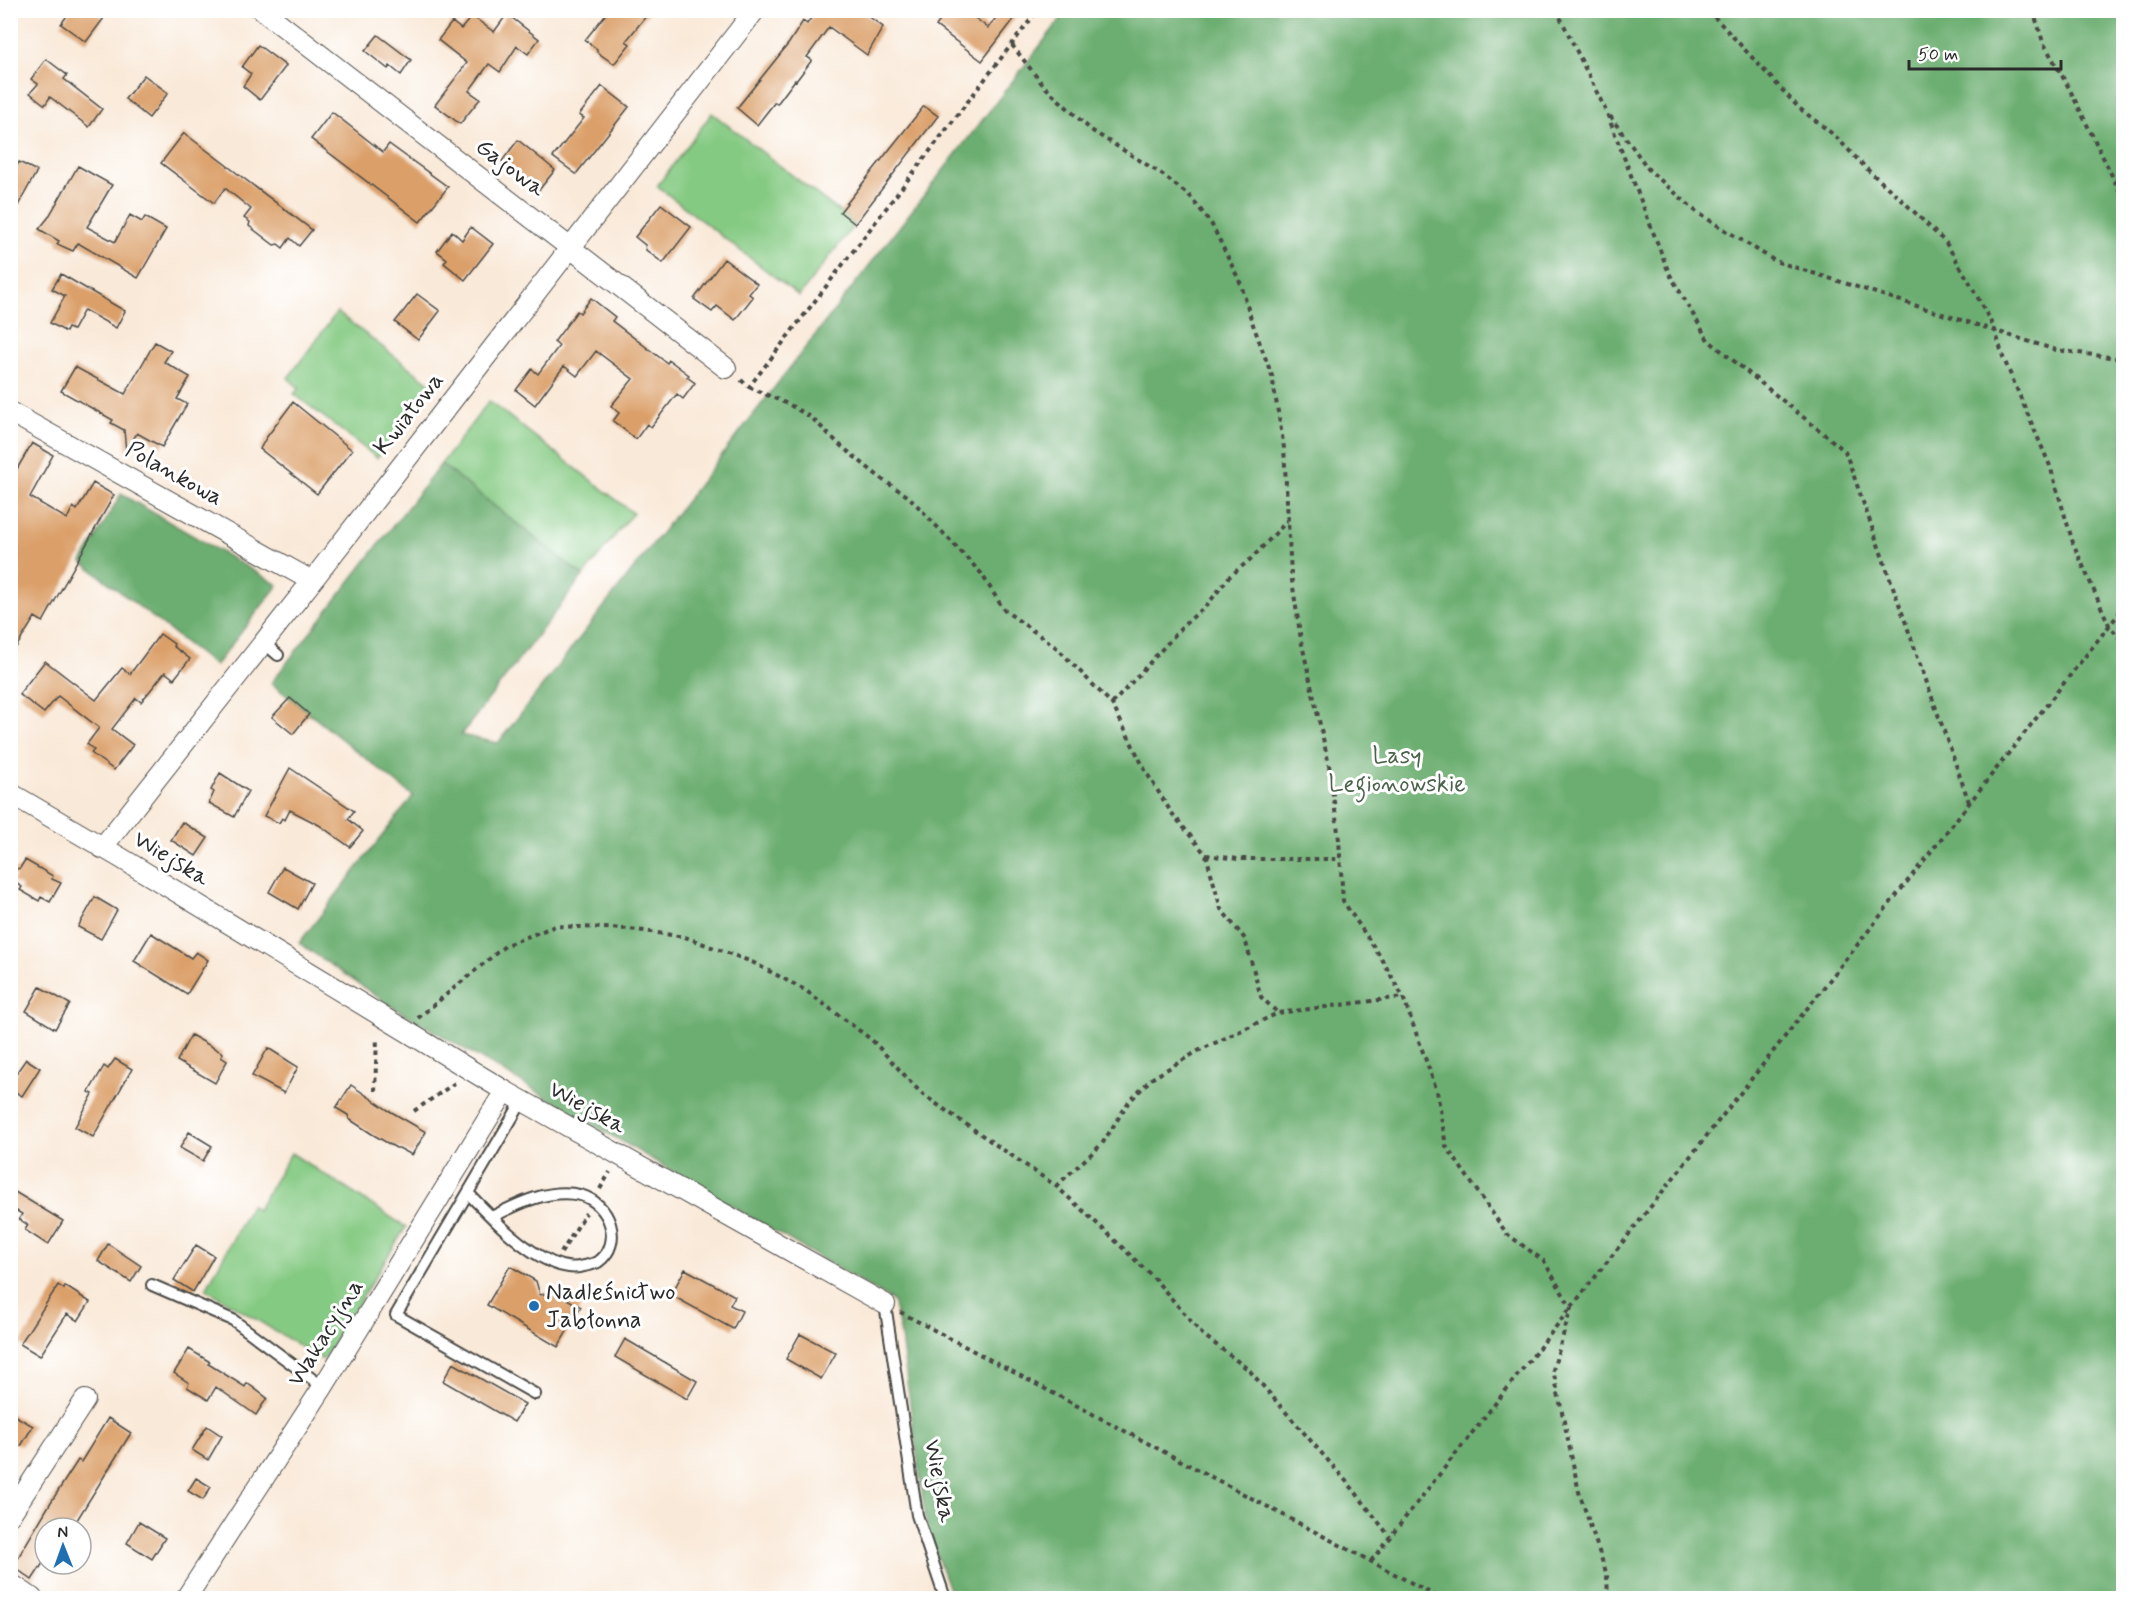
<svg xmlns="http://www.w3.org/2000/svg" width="2134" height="1609" viewBox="0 0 2134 1609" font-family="Mynerve,sans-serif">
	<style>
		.green { fill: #85ca83; stroke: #587a57; stroke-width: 1.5 }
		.forest { fill: #6cae71; stroke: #4c6c4e; stroke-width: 1.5 }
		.building { fill: #dba06b }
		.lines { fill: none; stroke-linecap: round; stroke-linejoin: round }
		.lane-casing { stroke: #4a4845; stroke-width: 14 }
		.street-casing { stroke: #4a4845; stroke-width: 22 }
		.path { stroke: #4a4845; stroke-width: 4; stroke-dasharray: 4.5 4.5; stroke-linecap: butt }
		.lane { stroke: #fff; stroke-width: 10 }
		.street { stroke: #fff; stroke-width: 20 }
		.poi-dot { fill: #1f6fb2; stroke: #fff; stroke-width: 2 }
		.labels { text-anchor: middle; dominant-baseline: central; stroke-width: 6; stroke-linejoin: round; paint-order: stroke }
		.street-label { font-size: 24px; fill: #2b2b2b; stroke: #fff }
		.park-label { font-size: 24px; fill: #4a634a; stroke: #fff }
		.poi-label { font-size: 24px; fill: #2b2b2b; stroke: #fff; text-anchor: start }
	</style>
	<rect width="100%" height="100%" fill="#fff"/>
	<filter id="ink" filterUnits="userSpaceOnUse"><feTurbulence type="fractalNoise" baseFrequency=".0167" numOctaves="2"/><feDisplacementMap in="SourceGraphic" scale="12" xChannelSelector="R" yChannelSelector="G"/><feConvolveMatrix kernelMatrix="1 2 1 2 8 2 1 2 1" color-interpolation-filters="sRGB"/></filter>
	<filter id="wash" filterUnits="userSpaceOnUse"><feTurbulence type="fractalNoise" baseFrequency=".008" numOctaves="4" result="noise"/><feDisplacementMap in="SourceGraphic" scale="24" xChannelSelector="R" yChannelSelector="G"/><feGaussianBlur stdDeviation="1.35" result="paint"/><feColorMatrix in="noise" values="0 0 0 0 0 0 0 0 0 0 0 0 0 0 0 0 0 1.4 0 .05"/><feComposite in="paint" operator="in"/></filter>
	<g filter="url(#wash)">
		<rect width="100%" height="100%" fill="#f9e9d8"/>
		<path class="green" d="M712 113 855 224 799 296 657 186Z
			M337 312 433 386 377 458 294 394 299 388 288 378Z
			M489 401 633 513 583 576 441 464Z
			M291 1153 406 1227 323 1360 206 1289 251 1205 257 1210Z"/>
		<path class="forest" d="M1067 11H2123V1598H952L927 1529 900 1330 893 1301 388 1004 299 943 413 796 271 683 441 464 583 576 461 735 498 743Z
			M121 494 278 585 215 666 82 562Z"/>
		<g id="blocks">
			<path class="building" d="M71 10H94L104 18 86 42 61 24Z
				M609 10H651L626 41 630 44 614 64 597 52V49L585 40Z
				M807 10H860L883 27 867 55 829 27 807 57 812 60 796 81 795 80 777 104 775 102 757 125 737 108 789 43 803 21 807 24 813 15Z
				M948 10H965L988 28 1002 10H1021L982 61 936 26Z
				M507 14 539 39 528 54 517 46 500 72 489 64 469 91 480 99 460 124 435 105 467 63 438 40 452 22 461 29 472 16 494 32Z
				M378 35 411 60 401 75 390 66 388 69 365 51Z
				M258 45 286 66 260 100 243 86 251 74 242 67Z
				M46 59 67 75 64 79 102 109 89 127 50 97 45 105 30 93 38 84 31 79Z
				M144 75 168 93 149 118 125 99Z
				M602 86 629 107 576 174 553 157 584 118 579 115Z
				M924 106 938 116 855 224 840 212Z
				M332 112 383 152 389 144 448 187 420 222 311 139Z
				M184 133 312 230 299 246 290 238 283 248 278 244 274 245 249 226 250 222 244 218 251 209 225 188 214 203 161 163Z
				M518 140 555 170 539 190 502 161Z
				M19 162 37 171 10 220V177Z
				M78 166 112 185 87 227 115 242 130 215 142 222 145 217 166 229 138 278 78 243 73 251 57 244 59 241 39 229 48 218Z
				M661 204 691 227 663 263 646 250 645 245 635 237Z
				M471 227 493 244 465 280 444 263 447 259 437 251 452 231 462 240Z
				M724 259 757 284 749 294 753 297 735 320 717 306 712 312 694 299Z
				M61 274 125 311 116 328 84 310 73 330 68 328 66 332 50 323 65 296 52 289Z
				M417 294 440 311 418 340 395 322Z
				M591 298 615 317 612 321 667 363 669 360 689 375 687 377 695 383 683 399 677 394 651 427 647 424 636 439 613 421 619 413 611 406 633 379 596 351 577 376 564 366 535 405 516 390 532 369 538 374 559 346 554 342 577 311 580 313Z
				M155 342 171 351 164 362 190 377 177 399 187 404 162 447 137 433 126 452 124 430 111 423 113 420 61 391 75 367 125 394Z
				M293 402 352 450 317 494 260 449 266 438Z
				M32 443 53 455 30 497 67 519 73 507 77 510 93 483 114 495 43 622 35 617 10 657V481Z
				M160 634 174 644 173 646 190 659 174 679 165 672 141 702 136 698 112 729 133 745 114 770 91 753 94 750 87 744 99 728 58 696 44 713 19 694 45 661 96 700 122 668 130 674Z
				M290 698 309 714 293 734 272 717Z
				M290 768 354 811 348 819 363 831 350 847 319 825 290 810 285 820 282 818 279 823 264 816Z
				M220 773 248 791 234 817 209 803 214 792 211 790Z
				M182 822 208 838 196 856 171 840Z
				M25 860 53 876 52 879 61 883 50 902 41 897 39 901 20 890 22 887 12 881 15 877 13 870 20 868Z
				M283 867 312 883 298 909 269 892Z
				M95 897 117 910 101 939 78 927Z
				M151 933 191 958 196 952 208 960 187 994 134 961Z
				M40 987 70 1004 55 1029 26 1011Z
				M191 1035 223 1053 221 1057 227 1061 215 1083 177 1061Z
				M268 1048 298 1067 284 1093 252 1076Z
				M26 1059 40 1068 22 1096 10 1089V1082Z
				M115 1059 132 1069 93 1137 75 1127 93 1094 89 1092 104 1066 108 1069Z
				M351 1085 388 1110 426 1132 412 1155 399 1148H396L372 1134 349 1119 348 1115 336 1108Z
				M189 1132 212 1146 203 1161 180 1148Z
				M10 1189 63 1221 48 1245 25 1230 28 1225 19 1219 22 1214 10 1207Z
				M108 1244 141 1266 131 1282 98 1261Z
				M196 1245 214 1256 193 1292 174 1280Z
				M510 1266 536 1281 540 1295 555 1292 581 1307 558 1347 487 1305Z
				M685 1269 735 1296 730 1305 742 1311 733 1329 671 1295Z
				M58 1285 64 1289 65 1286 90 1302 78 1321 67 1314 40 1356 20 1344Z
				M800 1334 836 1353 821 1379 786 1359Z
				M625 1339 697 1381 687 1399 615 1357Z
				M189 1349 210 1362 208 1364 210 1365 245 1387 247 1383 267 1398 256 1415 216 1387 208 1400 187 1387 189 1383 174 1373Z
				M453 1363 525 1404 514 1422 443 1381Z
				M10 1413 33 1426 21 1446 10 1440Z
				M108 1418 131 1433 72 1528H45V1560L32 1580 13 1566 51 1502 78 1460 81 1462Z
				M207 1426 222 1436 208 1460 192 1450Z
				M196 1478 211 1487 203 1500 188 1491Z
				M139 1522 165 1538 152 1559 127 1543Z"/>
		</g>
	</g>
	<g filter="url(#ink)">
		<use href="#blocks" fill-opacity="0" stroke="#4a4845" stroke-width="1.5"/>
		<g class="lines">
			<g class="lane-casing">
				<path id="lane" d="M264 643 278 655
					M522 1101 396 1315 535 1394
					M468 1193C493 1219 520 1248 553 1263 562 1267 575 1269 584 1266 588 1265 594 1264 598 1262 625 1243 609 1202 580 1195 549 1188 517 1204 492 1217
					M152 1285 233 1320 323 1387
					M885 1304 917 1515 945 1598"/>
			</g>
			<g class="street-casing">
				<path id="street" d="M262 10 726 368
					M10 412 312 581
					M10 793 121 858 505 1091 885 1304
					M102 848 312 581 755 10
					M10 1515 85 1400
					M10 1583 32 1598
					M186 1598 323 1387 505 1091"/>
			</g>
			<path class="path" d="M1555 10 1561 19 1606 111 1669 273 1708 340 1845 451 1969 802
				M1708 10 1799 108 1834 135 1869 171 1904 202 1946 243 1970 283 1995 330 2003 357 2050 466 2073 543 2109 625 2124 644
				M2033 10 2043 42 2069 88 2124 200
				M1012 45 1043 85 1091 130 1160 173 1191 197 1212 225 1241 284 1251 319 1272 376 1284 448 1291 574 1301 640 1329 765 1339 840 1343 901 1380 956 1403 997 1437 1091 1446 1146 1507 1234 1544 1261 1571 1308 1553 1370 1579 1492 1607 1575 1608 1598
				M1610 116 1649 170 1698 213 1775 261 2056 350 2124 359
				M741 380 749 387 1038 10
				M749 387 790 405 813 419 840 445 883 480 909 497 981 573 1004 610 1057 648 1112 704 1146 772 1171 812 1206 855 1221 909 1245 939 1261 997 1278 1013
				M1112 704 1185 624 1208 604 1229 577 1252 558 1287 521
				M1206 855 1238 859H1341
				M418 1018 506 945 555 926 630 929 685 937 752 962 805 990 872 1040 922 1094 1056 1186 1103 1229 1153 1277 1202 1334 1249 1370 1353 1489 1390 1537
				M375 1091 377 1037
				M414 1111 455 1083
				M1056 1186 1102 1144 1128 1103 1151 1079 1198 1051 1278 1013 1403 997
				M600 1189 610 1172
				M561 1253 586 1213
				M900 1312 1440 1598
				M1371 1561 2124 607"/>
			<use href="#lane" class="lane"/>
			<use href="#street" class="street"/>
		</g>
	</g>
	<circle class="poi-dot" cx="534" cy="1306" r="6"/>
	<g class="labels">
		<g class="street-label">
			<text transform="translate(510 168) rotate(37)">Gajowa</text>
			<text transform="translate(409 414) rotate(-52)">Kwiatowa</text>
			<text transform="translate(174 474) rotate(29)">Polankowa</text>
			<text transform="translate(171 859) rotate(31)">Wiejska</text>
			<text transform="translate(587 1108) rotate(29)">Wiejska</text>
			<text transform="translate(326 1333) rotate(-58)">Wakacyjna</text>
			<text transform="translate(939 1481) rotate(79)">Wiejska</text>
		</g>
		<g class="park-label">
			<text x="1397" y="756">Lasy<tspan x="1397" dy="28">Legionowskie</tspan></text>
		</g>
		<g class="poi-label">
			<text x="546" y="1292">Nadleśnictwo<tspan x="546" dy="28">Jabłonna</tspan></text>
		</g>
	</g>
	<rect width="2134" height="1609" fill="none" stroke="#fff" stroke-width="36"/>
	<g transform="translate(63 1546) rotate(359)"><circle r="28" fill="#ffffff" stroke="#aaaaaa" stroke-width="1.5"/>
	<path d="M0-4.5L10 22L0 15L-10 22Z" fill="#1f6fb2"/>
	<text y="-9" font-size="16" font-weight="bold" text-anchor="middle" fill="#2b2b2b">N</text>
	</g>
	<path d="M1909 60v9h152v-9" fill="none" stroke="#2b2b2b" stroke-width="3"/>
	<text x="1918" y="60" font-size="18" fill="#2b2b2b" stroke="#ffffff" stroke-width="4.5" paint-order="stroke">50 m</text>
</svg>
